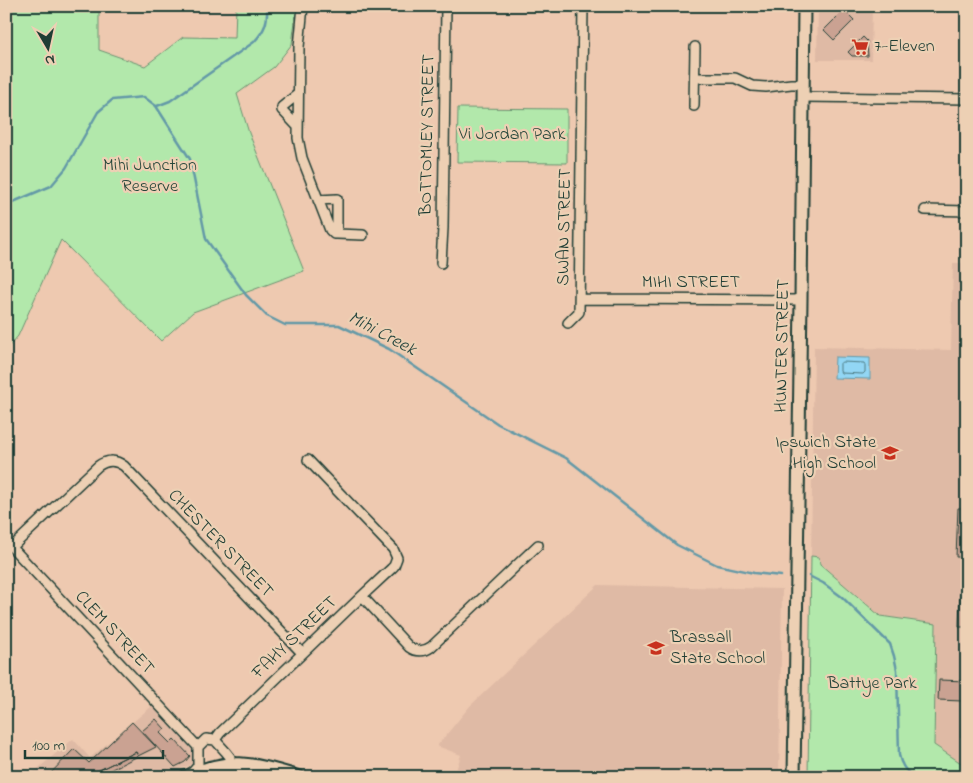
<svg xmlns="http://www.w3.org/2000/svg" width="973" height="783" viewBox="0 0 973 783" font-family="'Indie Flower',sans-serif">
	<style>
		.built { fill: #dfbaa5 }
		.green { fill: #b2e8ab; stroke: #689270 }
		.water { fill: #92d6f4; stroke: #6499a7 }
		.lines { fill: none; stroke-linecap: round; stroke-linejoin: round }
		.shore { stroke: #4d7a81; stroke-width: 1 }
		.stream { stroke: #6499a7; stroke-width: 2.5 }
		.building { fill: #caa292; stroke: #1f3d34 }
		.minor-casing { stroke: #1f3d34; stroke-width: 12 }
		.major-casing { stroke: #1f3d34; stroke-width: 15 }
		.minor { stroke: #edd0b4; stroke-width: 9 }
		.major { stroke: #edd0b4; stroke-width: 11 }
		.labels { text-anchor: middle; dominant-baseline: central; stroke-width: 4.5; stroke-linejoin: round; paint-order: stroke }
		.poi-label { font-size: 18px; fill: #1f3d34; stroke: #edd0b4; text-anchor: start }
		.street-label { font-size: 18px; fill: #1f3d34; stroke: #edd0b4 }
		.park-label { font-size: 18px; fill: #26463a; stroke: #edd0b4 }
		.water-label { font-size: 19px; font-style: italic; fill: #25453e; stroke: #edd0b4 }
	</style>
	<rect width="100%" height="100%" fill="#eec9b0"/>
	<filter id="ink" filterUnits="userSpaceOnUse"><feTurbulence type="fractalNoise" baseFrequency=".02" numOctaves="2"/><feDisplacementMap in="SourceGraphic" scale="10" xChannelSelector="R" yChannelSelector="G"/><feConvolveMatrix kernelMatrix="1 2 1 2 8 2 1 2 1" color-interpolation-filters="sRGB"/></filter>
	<g filter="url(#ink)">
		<path class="built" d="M818 6H872L871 60H817Z
			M953 263H967V767L934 745 936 624 880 616 819 564V557L811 556 814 347 951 350Z
			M598 585 782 589 779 777H454L461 755 437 746 470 706Z
			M152 706 197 755 196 762 164 777H28L73 739 90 758Z"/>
		<path class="green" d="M6 6H99V50L145 66 183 37 235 38 236 6H297L292 44 274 67 237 94 249 133 304 271 193 312 161 341 61 240 18 336 6 350Z
			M458 108 567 109V163L457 162Z
			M811 556 819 557 820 564 880 616 936 624 934 745 967 767V777H808Z"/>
		<path class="water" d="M835 357 870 358V379L834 378Z"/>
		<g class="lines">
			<path class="shore" d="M842 362 864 363 865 365V372L863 374 841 373 840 371V364Z"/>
			<path class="stream" d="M157 106 170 101 254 42C265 30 268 22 267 6
				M6 205 51 186 66 168 98 112 112 100 144 97 156 106 190 159 206 239 246 295 267 316 285 325H339L389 349 498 424 566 458 677 545 717 565 754 573 781 576
				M809 576 823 583 842 597 890 644 894 656 897 670 899 755C901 765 905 770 913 777"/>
		</g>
		<path class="building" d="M844 10 854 20 834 40 824 30Z
			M863 37 867 41 868 56H852L848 52Z
			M958 508H967V557H956Z
			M961 561 967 562V627H959Z
			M939 680 967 681V737H961L962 701 938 700Z
			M156 719 165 729 160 733 170 743 174 739 190 756 185 762 175 767 142 731Z
			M132 722 156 747 138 756 136 752 85 777H47L74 749 89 763Z
			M136 752 138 756 96 777H85Z"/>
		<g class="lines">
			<g class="minor-casing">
				<path id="minor" d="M303 6 299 47 298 138 302 158 330 230 334 234H337L363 235
					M695 78H735L752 86 766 87 791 84H803
					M803 97 967 99
					M694 106 695 47
					M298 127 282 110V107L298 94
					M318 200 337 199V234
					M925 210 967 211
					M441 263 443 228 446 6
					M580 299 801 300
					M568 323 579 312 583 6
					M6 541 198 747
					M12 547 98 466C106 460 115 459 124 466L302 653
					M362 596 409 647C416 652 424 652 431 647L538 545
					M215 740 220 733 362 596 391 569 394 566 397 558 393 549 308 460
					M191 774 198 766V747L206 739 215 740 226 752 230 757 231 769"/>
			</g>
			<g class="major-casing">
				<path id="major" d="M185 777C229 755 255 764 300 777
					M208 777C229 769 251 771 272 777
					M794 777 801 300 804 6"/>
			</g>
			<use href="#minor" class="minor"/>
			<use href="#major" class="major"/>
		</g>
	</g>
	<defs>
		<g id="supermarket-bare" transform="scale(1.35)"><path d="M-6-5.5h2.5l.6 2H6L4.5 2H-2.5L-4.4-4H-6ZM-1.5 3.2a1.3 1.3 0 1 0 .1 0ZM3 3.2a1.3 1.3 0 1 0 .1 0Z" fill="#c8321e" stroke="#edd0b4" stroke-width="2.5" paint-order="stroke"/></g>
		<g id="school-bare" transform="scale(1.35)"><path d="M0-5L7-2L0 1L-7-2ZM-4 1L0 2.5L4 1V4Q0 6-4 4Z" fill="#c8321e" stroke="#edd0b4" stroke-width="2.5" paint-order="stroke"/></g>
	</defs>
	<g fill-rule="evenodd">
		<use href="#supermarket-bare" x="860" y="47"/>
		<use href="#school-bare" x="890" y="453"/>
		<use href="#school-bare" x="656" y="648"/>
	</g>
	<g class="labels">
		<g class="poi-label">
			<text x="874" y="47">7-Eleven</text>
			<text x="876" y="443" text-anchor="end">Ipswich State<tspan x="876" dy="21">High School</tspan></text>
			<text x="670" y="638">Brassall<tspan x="670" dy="21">State School</tspan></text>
		</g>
		<g class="street-label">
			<text transform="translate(428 135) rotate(-89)">BOTTOMLEY STREET</text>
			<text transform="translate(565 227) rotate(-89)">SWAN STREET</text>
			<text x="691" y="283">MIHI STREET</text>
			<text transform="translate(783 346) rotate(-89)">HUNTER STREET</text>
			<text transform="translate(220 544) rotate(46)">CHESTER STREET</text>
			<text transform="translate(114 633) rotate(47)">CLEM STREET</text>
			<text transform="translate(295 638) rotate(-44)">FAHY STREET</text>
		</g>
		<g class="park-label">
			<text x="512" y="135">Vi Jordan Park</text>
			<text x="150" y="166">Mihi Junction<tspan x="150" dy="21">Reserve</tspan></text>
			<text x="872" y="684">Battye Park</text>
		</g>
		<g class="water-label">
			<text transform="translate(382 334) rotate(28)">Mihi Creek</text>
		</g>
	</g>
	<rect width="973" height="783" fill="none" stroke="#edd0b4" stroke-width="25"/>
	<rect x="12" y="12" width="948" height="758" fill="none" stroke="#1f3d34" stroke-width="2" filter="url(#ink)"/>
	<g transform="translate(48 48) rotate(171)" stroke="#edd0b4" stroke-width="4" paint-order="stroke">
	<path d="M0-4L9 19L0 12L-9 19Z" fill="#1f3d34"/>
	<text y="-8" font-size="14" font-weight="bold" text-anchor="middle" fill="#1f3d34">N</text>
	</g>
	<path d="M25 750v8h138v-8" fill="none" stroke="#1f3d34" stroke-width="2.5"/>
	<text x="32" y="750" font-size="15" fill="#1f3d34" stroke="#edd0b4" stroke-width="4" paint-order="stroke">100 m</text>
</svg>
